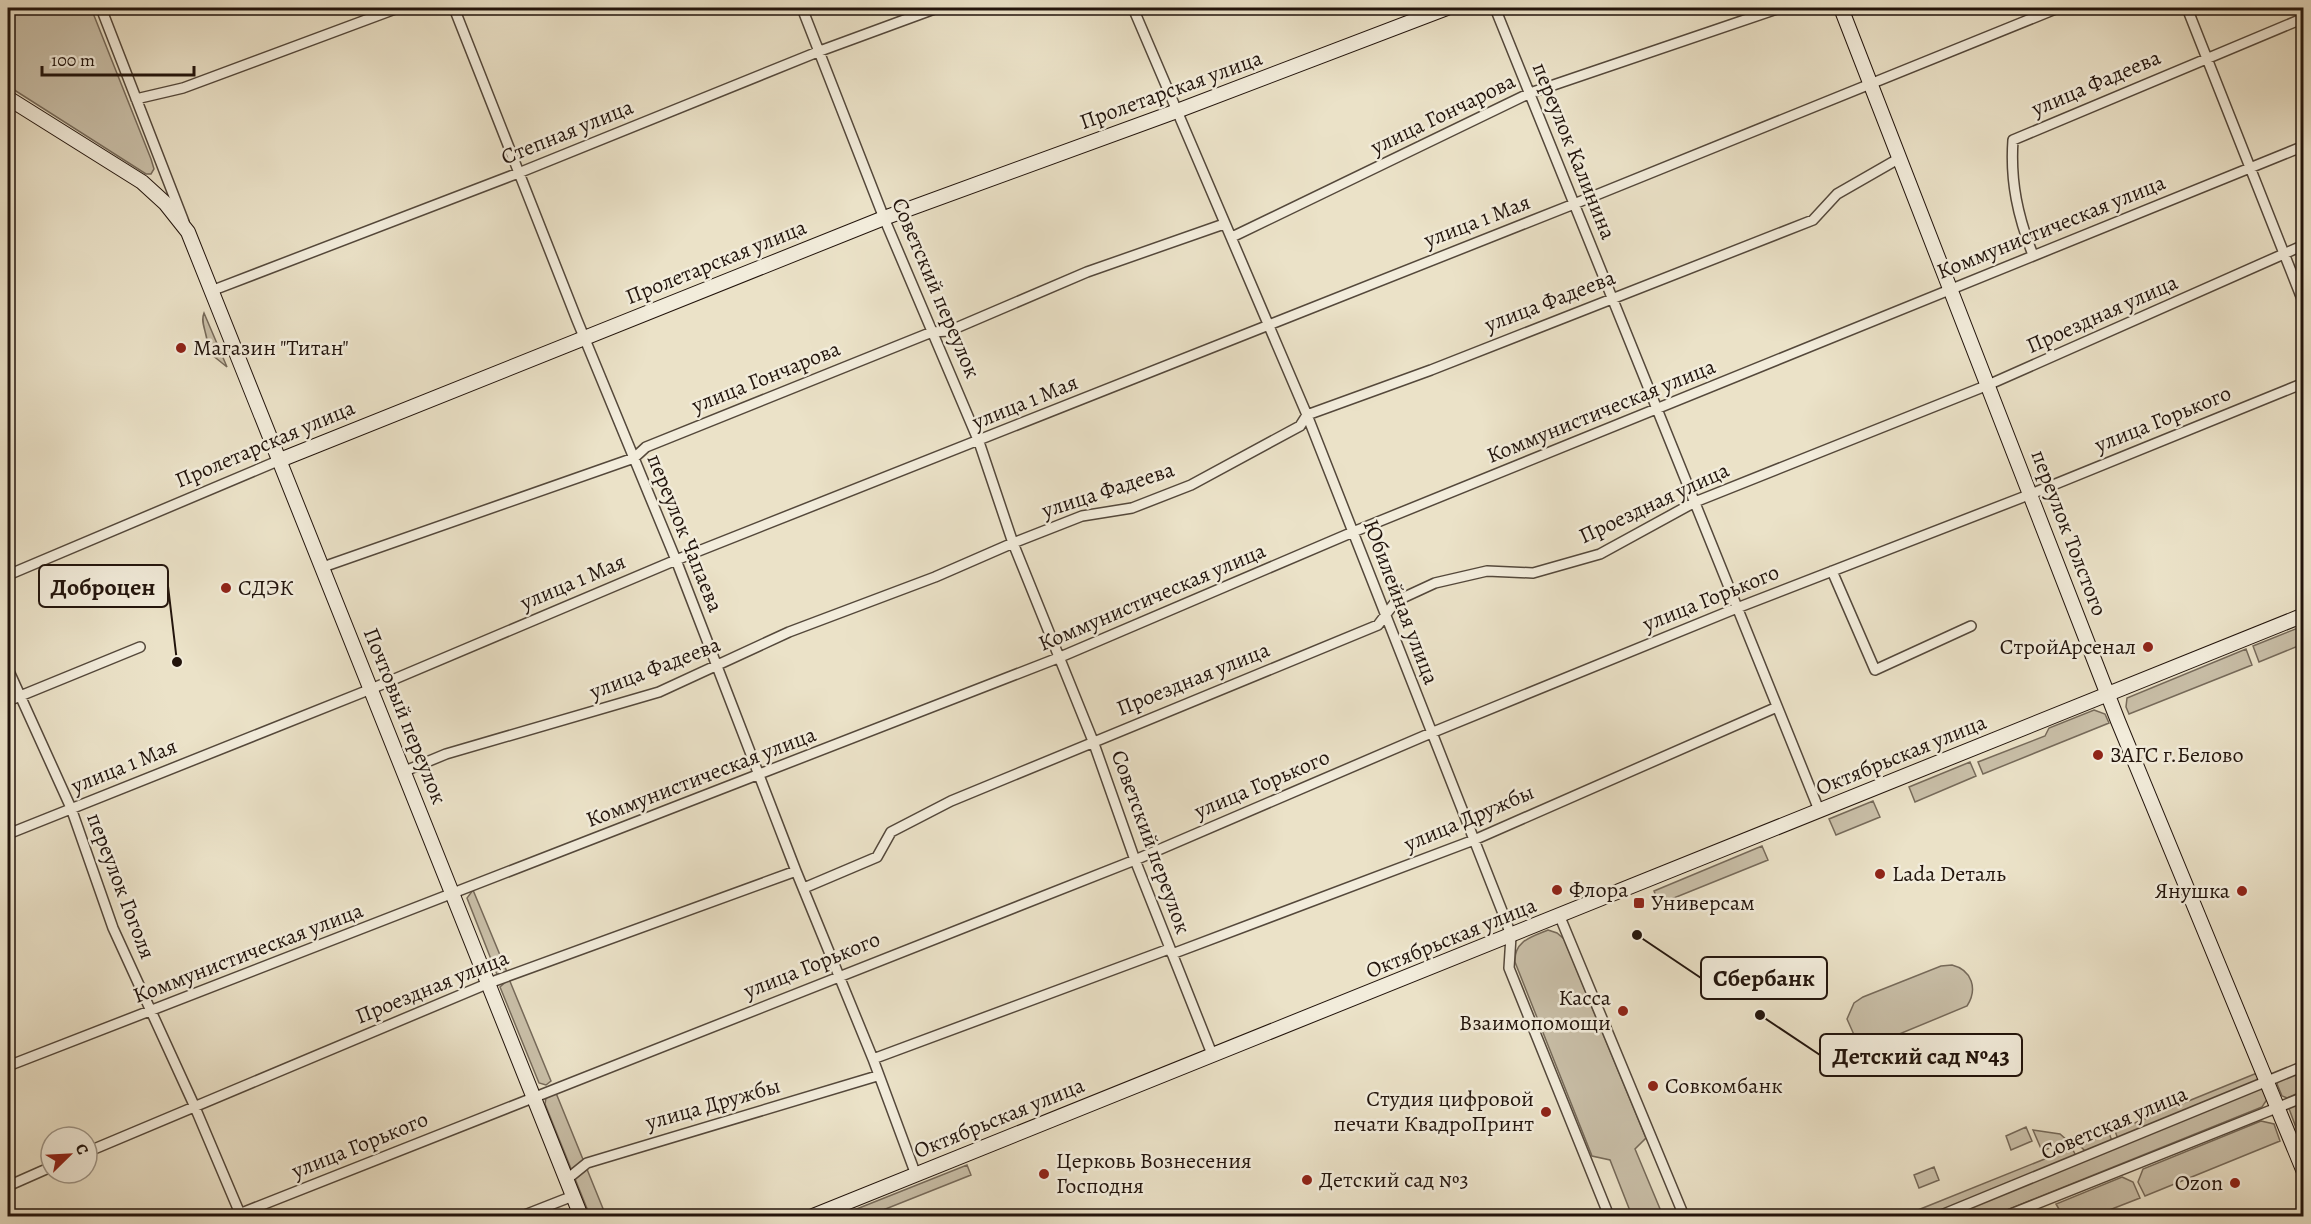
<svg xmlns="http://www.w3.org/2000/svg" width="2311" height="1224" viewBox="0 0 2311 1224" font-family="Alegreya,serif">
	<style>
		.green { fill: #c9bfa8; stroke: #766a5a; stroke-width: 1.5 }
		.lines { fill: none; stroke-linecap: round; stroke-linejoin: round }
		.street-casing { stroke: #54483b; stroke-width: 12 }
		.secondary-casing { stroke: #22140c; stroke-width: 16 }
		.street { stroke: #f2ecdb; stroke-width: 9 }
		.secondary { stroke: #f2ecdb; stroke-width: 14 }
		.poi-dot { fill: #8f2418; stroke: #f2ecdb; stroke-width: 2 }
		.labels { text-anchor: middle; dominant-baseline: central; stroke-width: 5; stroke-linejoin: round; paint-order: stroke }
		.street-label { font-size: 22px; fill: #22140c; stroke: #f2ecdb }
		.poi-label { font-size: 22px; fill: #22140c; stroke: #f2ecdb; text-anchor: start }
		.leader { fill: none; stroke: #22140c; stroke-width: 2 }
		.callout-dot { fill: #22140c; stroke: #f2ecdb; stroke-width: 2 }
		.callout { fill: #f2ecdb; stroke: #22140c; stroke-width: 2 }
		.callout-label { font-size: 24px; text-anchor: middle; font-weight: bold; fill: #22140c }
	</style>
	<rect width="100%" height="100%" fill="#ebe2c8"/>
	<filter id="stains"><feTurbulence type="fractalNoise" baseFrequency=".00333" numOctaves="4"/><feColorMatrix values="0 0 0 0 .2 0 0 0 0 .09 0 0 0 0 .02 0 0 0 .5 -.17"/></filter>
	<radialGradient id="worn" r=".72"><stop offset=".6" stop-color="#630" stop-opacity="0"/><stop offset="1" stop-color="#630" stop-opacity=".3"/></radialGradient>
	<path class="green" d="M8 8H91L151 159 154 169 151 174H146L8 86Z
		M204 313 227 367 206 350C211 337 199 325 204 313Z
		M2303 626V644L2259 662 2253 646Z
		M2246 649 2252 665 2129 714 2126 707 2127 698Z
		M2094 710 2105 714 2109 723 1983 774 1978 762 2045 736 2049 728Z
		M1970 762 1976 776 1915 802 1909 787Z
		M1873 801 1880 817 1836 835 1829 819Z
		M1762 846 1768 860 1659 904 1654 891Z
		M473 890 507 972 498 977 467 898Z
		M1548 930 1557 933 1564 939 1646 1138 1635 1149 1663 1216H1632L1610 1160 1592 1156 1515 962C1514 941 1531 937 1548 930Z
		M1952 965C1972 970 1978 989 1967 1006L1880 1042 1872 1043 1855 1037 1847 1019 1854 1003 1863 997 1941 966Z
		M509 979 551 1081 546 1085 539 1083 500 987Z
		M2303 1070V1091L2287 1098 2282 1096 2277 1084 2279 1080Z
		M2257 1073 2259 1077 2254 1083 2118 1139 2115 1131Z
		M2263 1087 2268 1098 2262 1107 1992 1216H1949Z
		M556 1093 606 1216H590L545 1104 546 1098Z
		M2303 1100V1131L2298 1133 2288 1106Z
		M2261 1121 2274 1124 2280 1141 2145 1196 2138 1182 2143 1169Z
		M2026 1127 2032 1141 2011 1150 2006 1136Z
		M2033 1130 2060 1134 2068 1141 2042 1151Z
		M2109 1133 2112 1141 2085 1151 2079 1145Z
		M2072 1148 2076 1156 1931 1216H1909L1908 1214Z
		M967 1165 971 1175 868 1216H839Z
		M1934 1167 1939 1180 1919 1188 1914 1175Z
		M2122 1177 2133 1182 2140 1198 2094 1216H2063L2056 1204Z"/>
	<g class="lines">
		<g class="street-casing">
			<path id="street" d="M101 8 184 222
				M454 8 577 320 676 560 796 871 873 1059 916 1175
				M802 8 884 218 979 442 1013 543 1093 741 1135 860 1212 1054
				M1133 8 1307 415 1506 921 1511 936 1509 968 1609 1216
				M1495 8 1819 810
				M2187 8 2304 304
				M136 99 183 88 398 8
				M1232 237 1530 93 1780 8
				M2033 255C2018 217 2010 182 2013 140L2304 18
				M211 291 521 172 820 51 937 8
				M323 567 634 458 646 447 932 332 949 331 1087 272 1224 224
				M1832 571 1875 670 1971 626
				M8 575 280 460
				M8 669 71 808 113 928 194 1105 241 1216
				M8 701 140 647
				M405 771 446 754 659 692 789 632 935 577 1013 543 1082 516 1132 508 1191 485 1300 426 1307 415 1431 370 1813 220 1837 194 1898 159
				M8 834 371 689 676 560 1574 204 2058 8
				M804 888 877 857 891 832 951 801 1378 625 1396 601 1435 583 1487 571 1533 573 1600 554 1695 502 1988 385 2304 245
				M1560 917 1684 1216
				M1172 954 1474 840 1777 707
				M873 1059 1169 949
				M8 1066 1058 658 1353 532 2304 146
				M87 1152 489 983 796 871
				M566 1180 587 1163 877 1076
				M8 1186 51 1167
				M234 1216 1135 860 1431 733 1737 608 2031 494 2304 383
				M522 1216 573 1196
				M1939 1216 2304 1066
				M2006 1216 2304 1097"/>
		</g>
		<g class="secondary-casing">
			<path id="secondary" d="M1841 8 2118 721 2304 1172
				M8 98 142 182 165 203 188 232 581 1216
				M280 460 884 218 1177 111 1447 8
				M813 1216 2304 615"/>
		</g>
		<use href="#street" class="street"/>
		<use href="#secondary" class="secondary"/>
	</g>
	<g class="poi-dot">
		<circle cx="181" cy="348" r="6"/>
		<circle cx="226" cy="588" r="6"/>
		<circle cx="2148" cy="647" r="6"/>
		<circle cx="2098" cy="755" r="6"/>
		<circle cx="1880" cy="874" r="6"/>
		<circle cx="1557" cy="890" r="6"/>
		<circle cx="2242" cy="891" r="6"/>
		<rect x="1633" y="897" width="12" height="12" rx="3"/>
		<circle cx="1623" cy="1011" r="6"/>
		<circle cx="1653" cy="1086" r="6"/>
		<circle cx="1546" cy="1112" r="6"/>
		<circle cx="1044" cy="1174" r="6"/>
		<circle cx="1307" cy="1180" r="6"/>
		<circle cx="2235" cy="1183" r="6"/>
	</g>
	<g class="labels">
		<g class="street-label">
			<text transform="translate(2096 83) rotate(-23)">улица Фадеева</text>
			<text transform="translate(1171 90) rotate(-20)">Пролетарская улица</text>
			<text transform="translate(1443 114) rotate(-26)">улица Гончарова</text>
			<text transform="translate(567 132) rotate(-22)">Степная улица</text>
			<text transform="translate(1574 151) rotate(68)">переулок Калинина</text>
			<text transform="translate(1477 221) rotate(-21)">улица 1 Мая</text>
			<text transform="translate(2051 227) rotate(-22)">Коммунистическая улица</text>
			<text transform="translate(716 262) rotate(-22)">Пролетарская улица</text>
			<text transform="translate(936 288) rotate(67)">Советский переулок</text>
			<text transform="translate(1550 301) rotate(-21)">улица Фадеева</text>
			<text transform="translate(2102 314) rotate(-24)">Проездная улица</text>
			<text transform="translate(766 377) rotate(-22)">улица Гончарова</text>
			<text transform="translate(1025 402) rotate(-22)">улица 1 Мая</text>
			<text transform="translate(1601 411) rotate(-22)">Коммунистическая улица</text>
			<text transform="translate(2163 419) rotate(-22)">улица Горького</text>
			<text transform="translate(265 444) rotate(-23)">Пролетарская улица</text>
			<text transform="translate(1108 490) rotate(-18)">улица Фадеева</text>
			<text transform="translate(1654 503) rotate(-25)">Проездная улица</text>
			<text transform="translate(685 533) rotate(68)">переулок Чапаева</text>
			<text transform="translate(2069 533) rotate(69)">переулок Толстого</text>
			<text transform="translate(573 582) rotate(-23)">улица 1 Мая</text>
			<text transform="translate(1152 597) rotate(-23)">Коммунистическая улица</text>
			<text transform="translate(1711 598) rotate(-22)">улица Горького</text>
			<text transform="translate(1401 602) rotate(69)">Юбилейная улица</text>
			<text transform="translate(655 668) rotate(-21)">улица Фадеева</text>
			<text transform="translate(1193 679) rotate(-22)">Проездная улица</text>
			<text transform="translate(405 716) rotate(68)">Почтовый переулок</text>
			<text transform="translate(1901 755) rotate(-22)">Октябрьская улица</text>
			<text transform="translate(124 766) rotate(-22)">улица 1 Мая</text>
			<text transform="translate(701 777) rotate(-21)">Коммунистическая улица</text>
			<text transform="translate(1262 784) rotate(-23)">улица Горького</text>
			<text transform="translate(1469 818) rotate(-23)">улица Дружбы</text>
			<text transform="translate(1151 842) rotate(70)">Советский переулок</text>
			<text transform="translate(121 886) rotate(69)">переулок Гоголя</text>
			<text transform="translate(1451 938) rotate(-22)">Октябрьская улица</text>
			<text transform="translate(248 953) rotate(-21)">Коммунистическая улица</text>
			<text transform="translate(812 965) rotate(-22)">улица Горького</text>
			<text transform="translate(432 987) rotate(-22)">Проездная улица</text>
			<text transform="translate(713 1104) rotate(-16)">улица Дружбы</text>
			<text transform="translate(999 1118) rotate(-22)">Октябрьская улица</text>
			<text transform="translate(2114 1123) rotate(-23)">Советская улица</text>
			<text transform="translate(360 1145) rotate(-22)">улица Горького</text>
		</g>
		<g class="poi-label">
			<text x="193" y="348">Магазин "Титан"</text>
			<text x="238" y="588">СДЭК</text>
			<text x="2136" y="647" text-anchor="end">СтройАрсенал</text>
			<text x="2110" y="755">ЗАГС г.Белово</text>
			<text x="1892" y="874">Lada Dеталь</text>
			<text x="1569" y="890">Флора</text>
			<text x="2230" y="891" text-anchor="end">Янушка</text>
			<text x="1651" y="903">Универсам</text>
			<text x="1611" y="998" text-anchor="end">Касса<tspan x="1611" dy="25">Взаимопомощи</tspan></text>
			<text x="1665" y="1086">Совкомбанк</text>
			<text x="1534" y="1099" text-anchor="end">Студия цифровой<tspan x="1534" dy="25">печати КвадроПринт</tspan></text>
			<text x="1056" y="1161">Церковь Вознесения<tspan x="1056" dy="25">Господня</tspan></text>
			<text x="1319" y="1180">Детский сад №3</text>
			<text x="2223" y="1183" text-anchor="end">Ozon</text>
		</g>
	</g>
	<path class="leader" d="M177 662L168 586M1637 935L1701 978M1760 1015L1820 1055"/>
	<g class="callout-dot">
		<circle cx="177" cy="662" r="6"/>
		<circle cx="1637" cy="935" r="6"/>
		<circle cx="1760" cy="1015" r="6"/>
	</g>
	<g class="callout">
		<rect x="39" y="565" width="129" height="42" rx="6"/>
		<rect x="1701" y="957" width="126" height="42" rx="6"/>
		<rect x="1820" y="1034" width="202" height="42" rx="6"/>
	</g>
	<g class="callout-label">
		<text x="103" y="595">Доброцен</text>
		<text x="1764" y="986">Сбербанк</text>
		<text x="1921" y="1064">Детский сад №43</text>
	</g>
	<rect width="2311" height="1224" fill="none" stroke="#ebe2c8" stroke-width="30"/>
	<rect x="9" y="9" width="2293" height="1206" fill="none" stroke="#22140c" stroke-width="3"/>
	<rect x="15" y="15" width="2281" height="1194" fill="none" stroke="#22140c" stroke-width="1.5"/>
	<g transform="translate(69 1155) rotate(66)"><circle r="28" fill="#f2ecdb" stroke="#9f9688" stroke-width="1.5"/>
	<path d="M0-4.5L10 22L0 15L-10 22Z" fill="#8f2418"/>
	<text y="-9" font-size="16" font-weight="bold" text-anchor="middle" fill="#22140c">С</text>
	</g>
	<path d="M42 66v9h152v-9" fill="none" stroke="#22140c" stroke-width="3"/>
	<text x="51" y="66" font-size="18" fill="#22140c" stroke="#f2ecdb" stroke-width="4.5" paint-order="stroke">100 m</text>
	<rect width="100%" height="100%" filter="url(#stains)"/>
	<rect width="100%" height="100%" fill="url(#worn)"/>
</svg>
